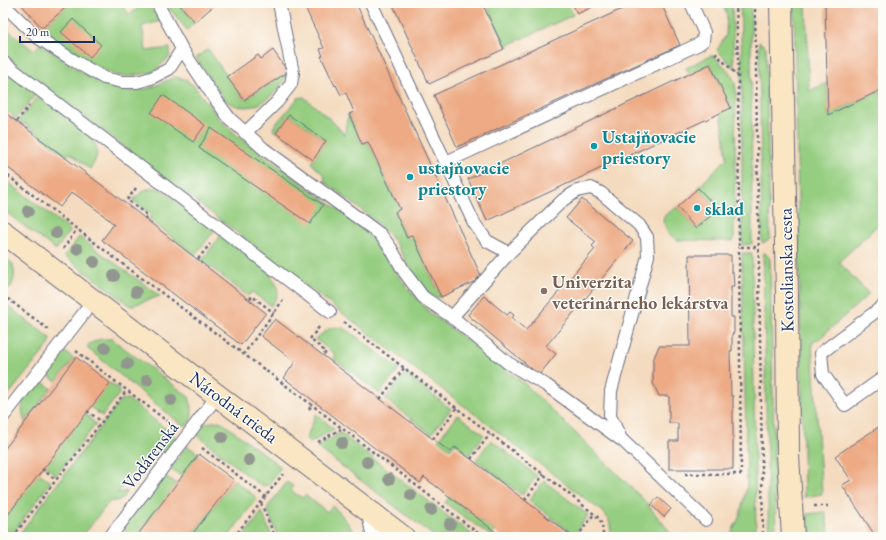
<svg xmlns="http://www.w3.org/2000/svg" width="886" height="540" viewBox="0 0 886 540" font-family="'EB Garamond',serif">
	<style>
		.green { fill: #96ce81; stroke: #587e70 }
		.building { fill: #edaa84 }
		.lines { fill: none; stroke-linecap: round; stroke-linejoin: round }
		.lane-casing { stroke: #676b80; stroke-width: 14 }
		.street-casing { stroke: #676b80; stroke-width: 24 }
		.secondary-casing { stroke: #676b80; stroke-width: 24 }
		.path { stroke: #676b80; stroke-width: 2.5; stroke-dasharray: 3 3; stroke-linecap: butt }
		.lane { stroke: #fff; stroke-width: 12 }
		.street { stroke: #fff; stroke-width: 22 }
		.secondary { stroke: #fbe6c3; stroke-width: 22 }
		.tree { fill: #91978f }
		.culture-dot { fill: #0f9aa8; stroke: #fdfcf7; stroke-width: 1.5 }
		.education-dot { fill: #8d6e63; stroke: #fdfcf7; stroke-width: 1.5 }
		.labels { text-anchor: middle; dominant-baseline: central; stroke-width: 3; stroke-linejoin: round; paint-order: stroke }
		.culture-label { font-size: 18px; font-weight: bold; fill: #0d838f; stroke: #fdfcf7; text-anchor: start }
		.street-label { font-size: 18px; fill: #1b2f5e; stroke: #fdfcf7 }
		.education-label { font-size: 18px; font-weight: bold; fill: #785e54; stroke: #fdfcf7; text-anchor: start }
	</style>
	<rect width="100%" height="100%" fill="#fdfcf7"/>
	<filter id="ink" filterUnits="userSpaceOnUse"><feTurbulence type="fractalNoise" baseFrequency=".025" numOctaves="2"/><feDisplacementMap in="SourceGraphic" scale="8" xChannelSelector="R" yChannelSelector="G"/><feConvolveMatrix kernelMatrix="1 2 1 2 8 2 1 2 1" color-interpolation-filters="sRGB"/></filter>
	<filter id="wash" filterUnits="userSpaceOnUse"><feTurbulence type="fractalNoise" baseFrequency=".012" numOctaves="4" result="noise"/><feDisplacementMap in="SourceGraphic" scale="16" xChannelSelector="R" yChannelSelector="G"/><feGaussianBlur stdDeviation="0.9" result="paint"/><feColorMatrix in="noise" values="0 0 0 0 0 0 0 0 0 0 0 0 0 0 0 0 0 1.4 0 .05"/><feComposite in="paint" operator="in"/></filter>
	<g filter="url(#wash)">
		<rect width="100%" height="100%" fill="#f4dbbf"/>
		<path class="green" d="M71 3H119L130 15 143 3H146L161 21 142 26 146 51 170 48V57L153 72 130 76H118L98 67 67 51 42 28Z
			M165 3H178L195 22 187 30Z
			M486 3H568L573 15 506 46Z
			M722 3H732L734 68 717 50 726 35 727 15Z
			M740 3H751L752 244 742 245V63Z
			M794 3H806L809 91 827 83 828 115 883 89V220L839 262 869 294 820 338 812 343 822 494 804 497Z
			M3 26 34 51 40 44 89 77 109 86 130 91 150 88 175 77 185 79 194 86 219 119 239 137 358 224 371 238 406 286 430 313 525 384 643 499 674 537H609C612 528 610 520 604 513L3 54Z
			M759 42 766 47 770 238 768 241 762 243Z
			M208 49 244 100 288 72C278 96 250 120 224 99 221 96 218 90 215 86 209 77 202 67 196 58Z
			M710 56H714C725 68 734 73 736 89L734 241 677 240 668 233 663 221 664 216 677 207 696 229 718 209 698 188 727 158 721 112 731 107 710 64 689 74 686 68Z
			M3 69 36 94 16 118 3 108Z
			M38 96 87 133C98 146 101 154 90 169L70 153 67 156 19 120Z
			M304 97 332 121 345 135 346 124 349 114 362 144 368 142 400 209 395 212 406 238 412 235 441 297C439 297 437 298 435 297 420 294 403 253 394 241 375 217 347 200 324 181L325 176 311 163 326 141 289 115 276 133 273 130 274 126 298 98Z
			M3 178 70 230 56 250 3 210Z
			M153 188 160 189 215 230 195 255 149 219 152 215 133 200 144 190Z
			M221 235 270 274 277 286 278 293 276 298 271 306 252 292 248 296 202 260Z
			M79 237 160 296 131 306 64 256Z
			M742 253H752L756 537H729L739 518 747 486Z
			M763 253H765L770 259 776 537H769L768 506Z
			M3 256 13 264C15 273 15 279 11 287L6 289 3 288Z
			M3 302 51 339 49 345 5 399 3 397Z
			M339 327 349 331 399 369 380 394 333 358 335 354 315 339 330 328Z
			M100 339H112L189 397C192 408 195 417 187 425H182L87 348 89 344Z
			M60 348 74 359 56 381 42 371Z
			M405 374 451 409 431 434 385 399Z
			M36 378 51 388 25 422C18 402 25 394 36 378Z
			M110 383 119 389V394L102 416 90 407Z
			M128 399 177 438 168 451 147 454 117 493 127 491 121 500 109 502 82 537H17L121 400Z
			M85 414 96 424 56 475 45 466Z
			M316 414 334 429 310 443 306 439Z
			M458 415 484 435 469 455 455 443 450 449 438 440Z
			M220 421 281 467 268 485 262 486 257 483 196 434C200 423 209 422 220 421Z
			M340 433 475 537H435L317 447Z
			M491 440 537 476 522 495 476 460Z
			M187 446 199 454 182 477 170 468Z
			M39 473 51 482 12 534 3 528V521Z
			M164 475 177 484 136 537 122 528Z
			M234 480 257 498 228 537H190Z
			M544 481 588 515 574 535 529 500Z
			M287 482 293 486 290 490 302 498 305 495 327 512 332 506 340 513 358 537H278L267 508Z
			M449 497 495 531 491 536 445 503Z
			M262 512 272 537H243Z
			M825 512 830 537H810L807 514Z"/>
		<g id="blocks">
			<path class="building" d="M20 3H71L42 28Z
				M178 3H217L195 22Z
				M303 3H356L482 278 441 297 412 235 407 238 395 212 400 209 368 142 362 144 349 114 354 112 346 93 341 95 336 85 335 86 321 56H323L320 49 324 48Z
				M392 3H482L504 49 429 84Z
				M572 3H601L577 14Z
				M635 3H661L680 45 457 147 434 95Z
				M825 3H875L883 11V89L828 115Z
				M73 19 101 45 90 57 61 32Z
				M273 50 288 72 244 100 227 77 258 55 261 59Z
				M710 64 731 108 487 221 468 179Z
				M163 95 205 125 193 142 151 113Z
				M3 111 111 192 266 313 241 345 102 240 114 224 97 210 72 192 60 207 3 164Z
				M289 115 326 141 313 160 276 133Z
				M211 128 323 205 310 224 199 148Z
				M698 188 718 209 696 229 677 207Z
				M582 199 633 241 546 346 556 354 539 375 468 315 484 296 507 315 510 312 514 315 512 318 526 330 595 249 592 246 596 242 566 218Z
				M689 255H731V272H733L734 287H731V317H734V333L732 334V351H730L731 396H733V469H669V441H678V423H669V396H659L653 383V360L659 346H690Z
				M275 319 450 452 455 447 573 537H502L424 477 420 483 284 378 295 362 261 336Z
				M76 357 110 383 3 521V451Z
				M883 424V537H876L842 485 851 480 835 456Z
				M199 454 234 480 190 537H136Z
				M658 497 671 509 664 517 651 505Z"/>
		</g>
	</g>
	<g filter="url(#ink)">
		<use href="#blocks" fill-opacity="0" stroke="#676b80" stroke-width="1"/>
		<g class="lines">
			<g class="lane-casing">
				<path id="lane" d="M157 3 182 49 211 93 230 119 264 149 380 234 390 247 405 273 423 297 452 317 509 253 563 200 577 191 591 188 601 193 639 225 647 237 648 256 611 391 610 416 621 439 706 520
					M371 3 474 223 487 241 509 253
					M3 4 37 37 76 62 104 78 122 82H137L151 78 169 69 182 49
					M3 62 330 312
					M245 133 277 102 291 84 293 73 279 3
					M446 162 699 44 703 41 704 32 691 3
					M883 306 821 353 823 374 845 405 883 378
					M452 317 508 363 546 385 620 439
					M3 417 94 300
					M110 537 218 395"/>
			</g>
			<g class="street-casing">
				<path id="street" d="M373 514 378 537"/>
			</g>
			<g class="secondary-casing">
				<path id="secondary" d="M781 3 787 295 788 455 793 537
					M3 232 403 537"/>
			</g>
			<path class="path" d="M736 3 738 62 739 247H757
				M755 3 763 537
				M715 53 737 75
				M17 121 29 106
				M3 172 112 256 312 405 483 537
				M136 188 127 200 147 215 145 219
				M63 249 77 229
				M198 259 210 244
				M3 295 49 330
				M250 299 252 296 274 313
				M344 322 560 487 594 514C602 520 603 527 603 537
				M319 327 310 339 326 352 323 356
				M76 351 172 425
				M243 355 283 300
				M380 399 404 368
				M309 409 312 405
				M87 411 101 421
				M433 439 457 408
				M318 442 341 429
				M3 443 7 446
				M202 448 266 497
				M471 459 490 434
				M42 469 56 480
				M685 474H741L739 247
				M525 500 544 474
				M261 503 275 537
				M814 506H828
				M3 534 7 537
				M13 537 56 480 127 390
				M234 537 283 474
				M577 537 594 514"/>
			<use href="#lane" class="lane"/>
			<use href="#street" class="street"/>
			<use href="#secondary" class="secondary"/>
		</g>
		<g class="tree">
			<circle cx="28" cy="211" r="6"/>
			<circle cx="56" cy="233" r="6"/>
			<circle cx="77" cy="249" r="6"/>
			<circle cx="94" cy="262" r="6"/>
			<circle cx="114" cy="276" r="6"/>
			<circle cx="136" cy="292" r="6"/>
			<circle cx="105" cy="348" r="6"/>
			<circle cx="127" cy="364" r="6"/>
			<circle cx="147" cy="380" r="6"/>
			<circle cx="171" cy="400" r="6"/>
			<circle cx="222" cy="437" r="6"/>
			<circle cx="342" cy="443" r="6"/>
			<circle cx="249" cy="460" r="6"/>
			<circle cx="367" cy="462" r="6"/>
			<circle cx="389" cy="479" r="6"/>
			<circle cx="411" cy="495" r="6"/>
			<circle cx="431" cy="510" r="6"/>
			<circle cx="450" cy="524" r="6"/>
		</g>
	</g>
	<g class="culture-dot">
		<circle cx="594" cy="146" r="4"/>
		<circle cx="410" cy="177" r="4"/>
		<circle cx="697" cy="208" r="4"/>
	</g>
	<circle class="education-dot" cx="544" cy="291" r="4"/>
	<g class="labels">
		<g class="culture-label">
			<text x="602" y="136">Ustajňovacie<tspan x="602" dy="21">priestory</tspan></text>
			<text x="418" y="167">ustajňovacie<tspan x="418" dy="21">priestory</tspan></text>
			<text x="705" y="208">sklad</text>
		</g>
		<g class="street-label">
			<text transform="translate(786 270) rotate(-91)">Kostolianska cesta</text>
			<text transform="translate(234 407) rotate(37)">Národná trieda</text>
			<text transform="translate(150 455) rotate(-53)">Vodárenská</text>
		</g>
		<g class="education-label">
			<text x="552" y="281">Univerzita<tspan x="552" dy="21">veterinárneho lekárstva</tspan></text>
		</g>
	</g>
	<rect width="886" height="540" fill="none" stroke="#fdfcf7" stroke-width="16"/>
	<path d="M20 36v6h74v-6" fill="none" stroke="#1b2f5e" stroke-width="2"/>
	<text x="26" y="36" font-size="12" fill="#1b2f5e" stroke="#fdfcf7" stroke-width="3" paint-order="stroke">20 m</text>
</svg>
